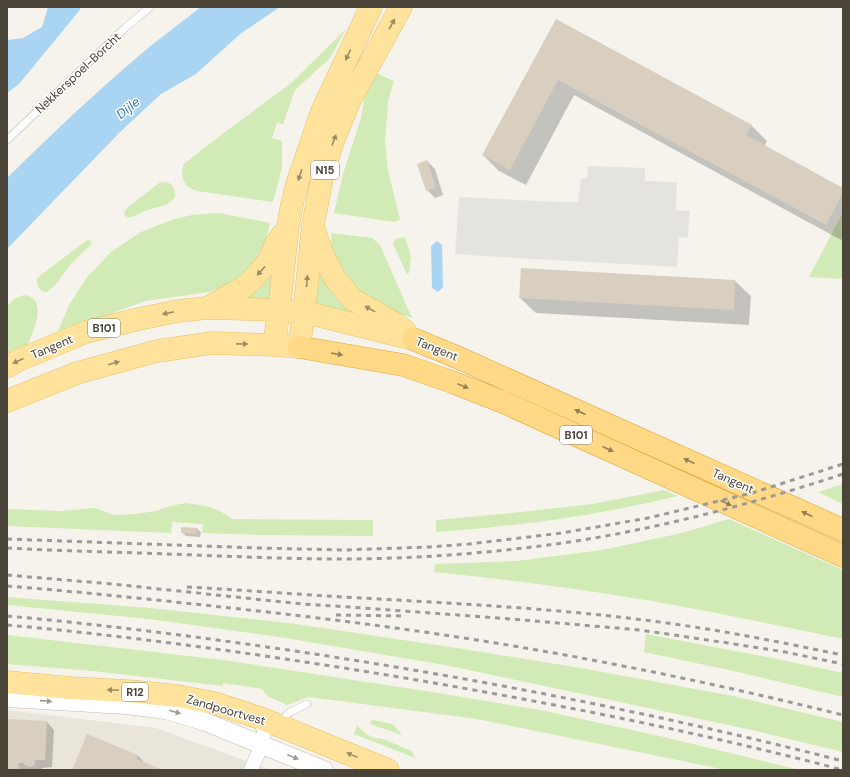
<svg xmlns="http://www.w3.org/2000/svg" width="850" height="777" viewBox="0 0 850 777" font-family="'DM Sans',sans-serif">
	<style>
		.residential { fill: #eae5da }
		.green { fill: #d2eab5 }
		.parking { fill: #e5e3e0 }
		.water { fill: #a9d4f2 }
		.shadow { fill: #0003 }
		.building { fill: #d8cfc1 }
		.lines { fill: none; stroke-linecap: round; stroke-linejoin: round }
		.service-casing { stroke: #c2bbae; stroke-width: 8 }
		.minor-casing { stroke: #c2bbae; stroke-width: 15 }
		.tertiary-casing { stroke: #c2bbae; stroke-width: 19 }
		.primary-casing { stroke: #e6c16a; stroke-width: 23 }
		.trunk-casing { stroke: #e0a43c; stroke-width: 23 }
		.service { stroke: #fff; stroke-width: 7 }
		.minor { stroke: #fff; stroke-width: 14 }
		.tertiary { stroke: #fff; stroke-width: 18 }
		.primary { stroke: #ffe39c; stroke-width: 22 }
		.trunk { stroke: #ffd985; stroke-width: 22 }
		.rail { stroke: #9a9a9a; stroke-width: 3; stroke-dasharray: 5 5; stroke-linecap: butt }
		.oneway { fill: #9c8c66 }
		.oneway2 { fill: #938057 }
		.oneway3 { fill: #9c9892 }
		.labels { text-anchor: middle; dominant-baseline: central; stroke-width: 3; stroke-linejoin: round; paint-order: stroke }
		.shield { fill: #fff; stroke: #817c74; stroke-width: 1 }
		.shield-label { font-size: 11px; font-weight: bold; fill: #4b4439 }
		.street-label { font-size: 12px; fill: #4b4439; stroke: #fff }
		.water-label { font-size: 13px; font-style: italic; fill: #2e7ab2; stroke: #fff }
	</style>
	<rect width="100%" height="100%" fill="#f6f3ec"/>
	<path class="residential" d="M7 710 156 728 271 770H7Z"/>
	<path class="green" d="M346 29 330 58 295 90 283 124 277 123 272 138 282 141V168L273 202 197 191C184 187 179 176 184 164L221 135 290 84Z
		M374 72 394 81 388 102 385 143 388 170 400 220 394 222 334 213 343 174 361 118 366 88Z
		M166 182C173 184 176 190 175 197L171 202 165 205 147 210 132 217H126L124 213 126 209 155 186 159 183Z
		M843 212V279L809 277Z
		M219 213 270 223 263 253 250 272 233 283 209 292 145 301 57 334 69 305 88 276 111 252 141 232 174 219 192 215Z
		M331 233 372 238 380 245 412 318 372 304 354 291 332 250Z
		M405 237 411 256 409 273 407 274 393 244 395 239Z
		M87 240 91 241V245C81 253 72 263 64 273 59 280 54 288 46 292 39 291 36 285 37 278Z
		M319 269 350 309 346 313 322 308 316 303Z
		M270 273 274 277 270 300 246 304 247 293Z
		M24 295C49 299 33 331 28 345L7 356V306L16 298Z
		M843 484V504L818 492Z
		M664 490 678 496C623 509 568 519 512 525 487 528 461 530 436 532V520L512 513 593 504Z
		M186 503 206 506 220 511 232 519 373 520V536L262 535 202 533 203 524 172 522 171 533 7 526V509L60 511 95 508 114 515 135 514 156 511 170 506Z
		M729 519 843 570V639C765 623 687 606 608 594 551 585 492 578 434 572L435 564 517 561 602 550 682 533Z
		M7 597 150 608 289 623 450 647 581 668 733 696 843 722V752L752 730 450 666 286 638 149 619 7 605Z
		M646 634 772 658 843 673V697L738 672 644 652Z
		M7 635 223 660 438 693 540 710 664 737 800 770H726L477 719 309 697 287 705 267 696 262 689 223 683V686L93 671 7 664Z
		M372 720 393 724 402 735 370 724Z
		M357 725 366 734 375 738 383 739 412 751 415 758 354 734Z"/>
	<path class="parking" d="M588 166 645 168V181L677 182 676 210 690 211 688 238 679 237 677 267 482 256 455 254 459 197 558 202H578L581 179 587 178Z"/>
	<path class="water" d="M48 7H81L79 11 19 84 7 93V40L23 38 42 27Z
		M201 7H280L240 34 196 74 161 94 120 132 7 249V178C54 132 102 86 153 44 169 32 185 19 201 7Z
		M437 241 442 245 443 287 438 292 432 288 431 246Z"/>
	<path class="shadow" d="M557 20 751 125 767 141 764 146 843 189V237L841 240 574 95 526 185 499 171 483 155Z
		M427 161 435 169 443 195 435 198 427 190Z
		M522 269 735 281 751 296 749 325 536 313 520 298Z
		M197 529 201 532 200 537 186 536 182 532Z
		M7 720 47 722 54 730 52 767 42 768V770H7Z
		M87 735 138 756 146 764 160 770H73Z"/>
	<path class="building" d="M556 19 752 125 746 135 843 188V193L826 225 558 80 510 170 482 155Z
		M427 160 436 188 426 191 417 164Z
		M521 268 735 280 734 310 519 298Z
		M181 527 198 528 196 534 181 533Z
		M7 719 47 721 45 760H35V764L31 767 26 766 23 763H18L19 770H7Z
		M87 734 138 755 137 759 163 770H72Z"/>
	<g class="lines">
		<g class="service-casing">
			<path id="service" d="M7 140 125 28 150 7
				M279 722 290 712 307 704"/>
		</g>
		<g class="minor-casing">
			<path id="minor" d="M251 770 262 744 264 731 260 718"/>
		</g>
		<g class="tertiary-casing">
			<path id="tertiary" d="M7 698 126 705 166 710 203 721 324 770"/>
		</g>
		<g class="primary-casing">
			<path id="primary" d="M314 230 323 255 334 277 352 299 396 324 405 331
				M207 308 244 287 253 279 268 262 276 244 282 235
				M274 345 279 310 288 226 292 204 297 184 322 111 371 7
				M7 367 17 361 86 332 139 319 178 311 207 308 279 310 304 312 413 339
				M7 401 77 373 157 351 212 343 274 345 299 347 304 312 313 225 322 178 333 141 350 100 401 7
				M7 682 70 688 128 691 178 696 214 703 260 718 388 770"/>
		</g>
		<g class="trunk-casing">
			<path id="trunk" d="M413 339 459 358 843 530
				M299 347 403 365 452 382 503 402 843 556"/>
		</g>
		<use href="#service" class="service"/>
		<use href="#minor" class="minor"/>
		<use href="#tertiary" class="tertiary"/>
		<use href="#primary" class="primary"/>
		<use href="#trunk" class="trunk"/>
		<path class="rail" d="M7 539 259 548 344 550 429 547 469 544 562 533 648 518 752 493 843 464
			M7 548C61 551 115 552 168 554 226 556 284 559 342 559 415 559 491 553 563 543 658 529 752 504 843 474
			M7 575 112 584 302 604 350 607 511 619 640 630 728 643 785 652 843 664
			M7 586C82 592 157 600 231 608 305 616 378 625 451 636 583 656 714 683 843 715
			M187 587C245 590 304 595 362 598 464 604 566 609 667 623 726 631 784 643 843 655
			M336 615 406 616
			M7 616C96 624 185 635 274 648 466 676 655 713 843 761
			M7 625C140 637 273 656 405 678 552 703 699 732 843 770"/>
	</g>
	<defs><path id="oneway-solid" d="M-6-.8H1V-3.2L6.5 0L1 3.2V.8H-6Z"/></defs>
	<g class="oneway">
		<use href="#oneway-solid" transform="translate(392 24) rotate(-61)"/>
		<use href="#oneway-solid" transform="translate(348 55) rotate(115)"/>
		<use href="#oneway-solid" transform="translate(334 140) rotate(-70)"/>
		<use href="#oneway-solid" transform="translate(300 175) rotate(108)"/>
		<use href="#oneway-solid" transform="translate(261 271) rotate(132)"/>
		<use href="#oneway-solid" transform="translate(307 281) rotate(-85)"/>
		<use href="#oneway-solid" transform="translate(370 309) rotate(-151)"/>
		<use href="#oneway-solid" transform="translate(168 313) rotate(169)"/>
		<use href="#oneway-solid" transform="translate(242 344) rotate(1)"/>
		<use href="#oneway-solid" transform="translate(18 361) rotate(155)"/>
		<use href="#oneway-solid" transform="translate(114 363) rotate(-16)"/>
		<use href="#oneway-solid" transform="translate(113 690) rotate(-177)"/>
		<use href="#oneway-solid" transform="translate(352 755) rotate(-158)"/>
	</g>
	<g class="oneway2">
		<use href="#oneway-solid" transform="translate(337 354) rotate(10)"/>
		<use href="#oneway-solid" transform="translate(463 386) rotate(22)"/>
		<use href="#oneway-solid" transform="translate(580 412) rotate(-156)"/>
		<use href="#oneway-solid" transform="translate(608 449) rotate(24)"/>
		<use href="#oneway-solid" transform="translate(689 461) rotate(-156)"/>
		<use href="#oneway-solid" transform="translate(726 503) rotate(24)"/>
		<use href="#oneway-solid" transform="translate(807 514) rotate(-156)"/>
	</g>
	<g class="oneway3">
		<use href="#oneway-solid" transform="translate(46 701) rotate(4)"/>
		<use href="#oneway-solid" transform="translate(175 712) rotate(16)"/>
		<use href="#oneway-solid" transform="translate(293 757) rotate(22)"/>
	</g>
	<g class="labels">
		<g class="shield">
			<rect x="311" y="161" width="28" height="18" rx="3"/>
			<rect x="88" y="319" width="32" height="18" rx="3"/>
			<rect x="560" y="426" width="32" height="18" rx="3"/>
			<rect x="122" y="683" width="26" height="18" rx="3"/>
		</g>
		<g class="shield-label">
			<text x="325" y="170">N15</text>
			<text x="104" y="328">B101</text>
			<text x="576" y="435">B101</text>
			<text x="135" y="692">R12</text>
		</g>
		<g class="street-label">
			<text transform="translate(78 73) rotate(-43)">Nekkerspoel-Borcht</text>
			<text transform="translate(52 347) rotate(-23)">Tangent</text>
			<text transform="translate(437 349) rotate(22)">Tangent</text>
			<text transform="translate(733 481) rotate(24)">Tangent</text>
			<text transform="translate(226 710) rotate(16)">Zandpoortvest</text>
		</g>
		<g class="water-label">
			<text transform="translate(128 108) rotate(-39)">Dijle</text>
		</g>
	</g>
	<rect width="850" height="777" fill="none" stroke="#4b4439" stroke-width="16"/>
</svg>
